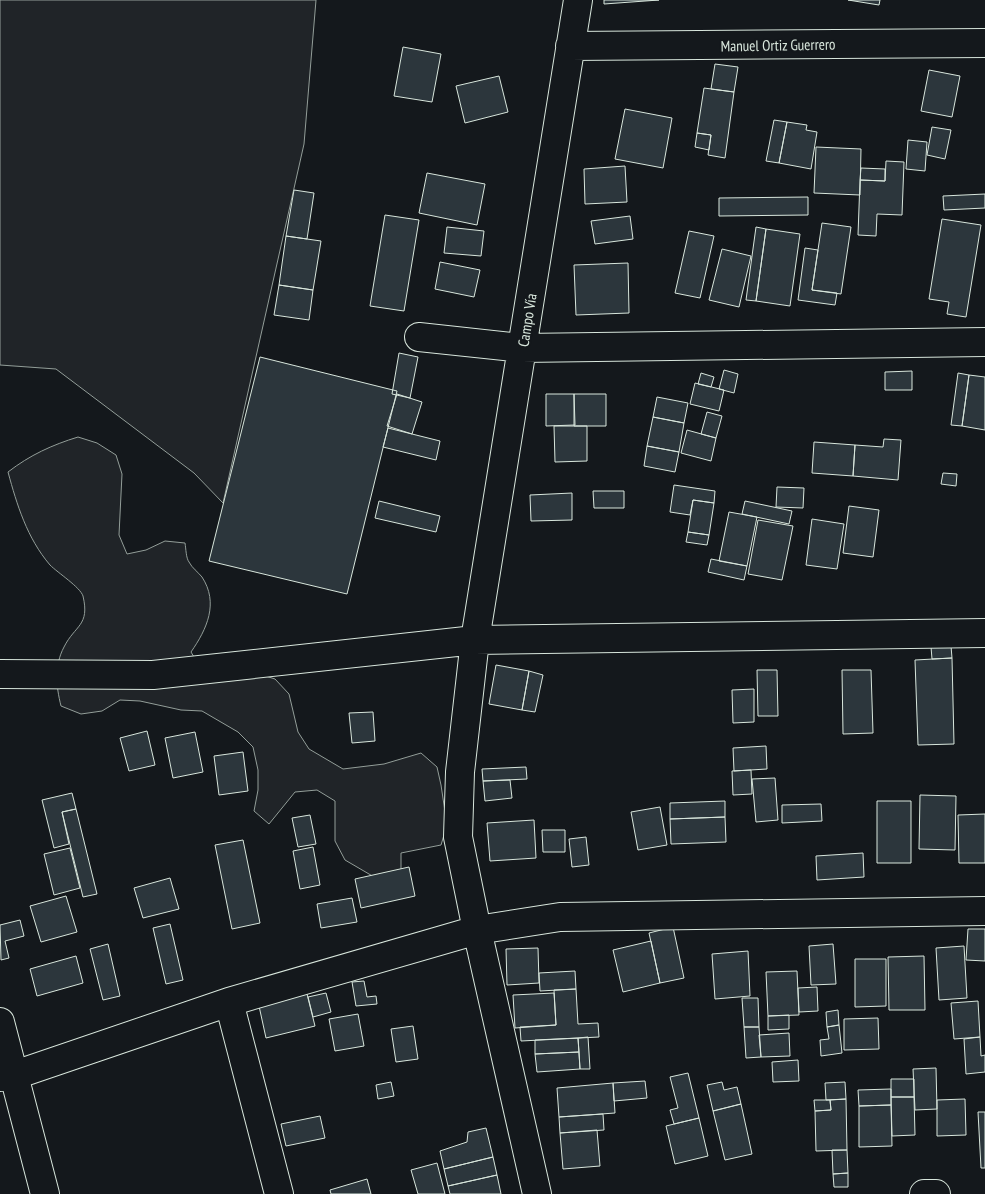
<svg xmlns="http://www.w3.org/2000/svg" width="985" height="1194" viewBox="0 0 985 1194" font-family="'PT Sans Narrow',sans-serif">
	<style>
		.green { fill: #202428; stroke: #939e99 }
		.building { fill: #2c363c; stroke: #d8e6dc }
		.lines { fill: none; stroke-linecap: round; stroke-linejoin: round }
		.minor-casing { stroke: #d8e6dc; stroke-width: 30 }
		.minor { stroke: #14181c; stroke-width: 28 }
		.labels { text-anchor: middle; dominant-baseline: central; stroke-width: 4; stroke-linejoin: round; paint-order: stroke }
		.street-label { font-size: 15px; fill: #d8e6dc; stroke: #14181c }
	</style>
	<rect width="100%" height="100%" fill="#14181c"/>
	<path class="green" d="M0 0H316L304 144 223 503 194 473 56 369 0 365Z
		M78 437 97 443 116 455 122 474 119 535 127 554 146 550 165 541 185 543C186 549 186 558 189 562 192 568 198 572 202 577 219 603 207 629 191 652L197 662 256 673 275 679 289 694 298 732 309 749 343 769 384 764 421 753 437 767 441 785 447 825 441 845 401 853V873L381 881 345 860 335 841V801L317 790 295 792 269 824 254 811 258 790V770L253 747 238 732 202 711 181 710 140 701 120 700 102 711 81 714 61 706C56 686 54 666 64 647 75 625 90 626 83 596 80 587 58 573 50 565 27 538 17 505 8 472 30 455 52 445 78 437Z"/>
	<path class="building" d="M604 0H659L604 4Z
		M848 0H880L879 5Z
		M403 47 441 54 432 102 394 96Z
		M715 64 738 67 734 92 711 89Z
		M929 70 960 76 952 117 921 111Z
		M499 76 508 112 465 123 456 86Z
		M704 88 734 92 725 158 708 155 711 135 697 133Z
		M625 109 672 118 663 168 615 159Z
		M774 120 787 122 779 163 766 161Z
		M787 122 807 125 806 130 817 132 811 169 779 163Z
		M932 127 951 130 945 159 927 155Z
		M697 133 711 135 709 150 695 147Z
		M908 140 927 142 925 171 906 169Z
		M816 147 861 149 860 195 814 193Z
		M886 161 904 162 902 215 877 214 876 236 858 235 860 180 885 181Z
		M625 166 627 202 585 204 584 169Z
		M861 168 885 169V181L860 180Z
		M427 173 485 184 477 225 419 213Z
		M294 190 314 193 307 239 286 236Z
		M985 194V208L944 210 943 196Z
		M808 197V215L719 216V198Z
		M385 215 419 220 404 311 370 306Z
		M630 216 633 239 595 244 591 221Z
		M942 219 981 225 966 317 947 314 949 302 929 299Z
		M822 223 851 227 841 294 812 290Z
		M447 227 484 231 481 256 444 253Z
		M756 227 766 229 756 301 746 300Z
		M766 229 800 234 790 306 756 301Z
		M689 231 714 236 700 298 675 293Z
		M286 236 321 241 313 290 279 285Z
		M805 248 818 250 812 290 837 293 835 305 798 300Z
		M722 249 751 256 739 307 709 300Z
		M440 262 480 270 474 297 435 289Z
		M628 263 629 313 576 315 574 265Z
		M279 285 313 290 309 320 274 315Z
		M399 353 418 357 410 398 392 394Z
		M260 357 397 391 347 594 209 561Z
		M724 370 738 374 734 393 719 389Z
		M912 371V390H885V372Z
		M701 373 714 377 711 387 698 384Z
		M958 373 969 375 962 426 951 425Z
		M969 375 985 377V430L962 426Z
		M695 383 724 390 719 411 690 404Z
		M397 394 422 402 412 434 387 426Z
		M546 394H574L575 425 546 426Z
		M574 394H606V426H574Z
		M657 397 688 403 684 423 653 417Z
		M707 412 722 416 716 438 701 434Z
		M653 417 684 423 679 452 647 446Z
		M554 426H587V461L555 462Z
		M388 428 440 441 436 460 383 447Z
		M687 430 716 438 711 461 681 453Z
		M884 439 901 440 898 480 853 476 855 445 883 447Z
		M814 442 855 445 853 476 812 473Z
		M647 446 679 452 675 472 644 466Z
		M943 473 957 474 956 486 941 484Z
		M674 485 715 491 714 503 693 500 690 515 670 512Z
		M777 487 804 488 803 508 776 507Z
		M593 491H624V508H594Z
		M572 493V520L531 521 530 495Z
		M693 500 714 503 709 535 688 532Z
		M379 501 440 516 436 532 375 518Z
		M745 501 792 511 789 524 742 514Z
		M849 506 879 510 873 557 843 553Z
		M729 512 757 517 747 566 719 561Z
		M812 519 844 524 837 569 806 565Z
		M758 520 793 526 782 580 748 574Z
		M688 532 709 535 707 545 686 542Z
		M711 559 747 566 744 580 708 572Z
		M951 646 952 658 932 659 931 647Z
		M952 658 954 744 918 745 915 660Z
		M496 665 529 671 522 710 489 704Z
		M757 670H777L778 716H758Z
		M842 670H871L873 733 843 734Z
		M529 671 543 675 535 712 522 710Z
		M754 689V722L733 723 732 690Z
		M373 712 375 741 352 743 349 713Z
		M147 731 155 765 129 771 120 738Z
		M195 732 203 772 173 778 165 738Z
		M766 746 767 769 734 771 733 748Z
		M243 752 248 791 219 795 214 756Z
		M526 767 527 779 483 781 482 769Z
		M751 770 752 794 733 795 732 771Z
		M775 778 778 820 756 822 752 779Z
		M510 780 512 798 485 801 483 781Z
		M72 793 76 809 62 812 69 844 54 848 42 800Z
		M920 795 956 796 955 850 919 849Z
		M725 801V817L670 819V803Z
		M877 801H911V863H877Z
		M821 804 822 821 782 823V805Z
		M660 807 667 845 638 850 631 812Z
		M76 809 97 894 83 897 62 812Z
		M985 814V863H959L958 815Z
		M310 815 316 844 298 847 292 818Z
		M725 817 726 842 671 844 670 819Z
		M534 820 536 858 490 861 487 823Z
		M542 830H565V852H543Z
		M586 837 589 865 572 867 569 839Z
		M243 840 260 923 232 929 215 845Z
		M313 847 320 885 300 889 293 851Z
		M70 848 80 888 54 895 44 854Z
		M863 853 864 877 817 880 816 856Z
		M409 867 415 896 361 908 355 879Z
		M170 878 179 909 143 918 134 888Z
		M66 896 77 932 41 942 30 906Z
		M352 898 357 922 321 928 317 904Z
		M20 920 24 936 5 941 9 958 1 960 0 925Z
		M170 924 183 980 166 984 153 928Z
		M673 927 684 978 660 983 649 933Z
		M968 929H985V961L966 960Z
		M651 941 660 983 623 992 613 950Z
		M108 944 120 996 103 1000 90 949Z
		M833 944 836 984 811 985 809 946Z
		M964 946 967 998 939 1000 936 948Z
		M538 948 539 983 507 985 506 949Z
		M748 951 750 996 715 999 712 954Z
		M76 956 83 983 37 996 30 969Z
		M924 956 925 1010H889L888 957Z
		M855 959H886V1006L855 1007Z
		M575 971 576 989 540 991 539 973Z
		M797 971 799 1015 768 1016 766 972Z
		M364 981 367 997 376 996 377 1004 356 1006 352 982Z
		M817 987 818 1011 799 1012 798 988Z
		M576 989 578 1024 598 1023 599 1037 521 1041 520 1027 556 1025 554 990Z
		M326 993 331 1012 313 1017 308 997Z
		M554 993 556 1025 515 1028 513 995Z
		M307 994 315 1026 266 1038 259 1006Z
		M742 998H758L759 1027H744Z
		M978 1001 980 1037 954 1039 951 1003Z
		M838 1010 839 1025 827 1027 826 1012Z
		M358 1014 364 1046 335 1051 329 1019Z
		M789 1015V1029L768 1030V1016Z
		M878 1018 879 1049 844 1050V1019Z
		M839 1025 842 1053 821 1056 820 1040 829 1039 827 1027Z
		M413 1026 418 1059 396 1062 391 1029Z
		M744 1027H759L761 1057 746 1058Z
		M789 1033 790 1056 761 1057 759 1035Z
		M588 1037 590 1069H580L578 1038Z
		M980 1037 981 1056 985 1055V1072L966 1074 964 1039Z
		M578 1038 579 1052 535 1054V1040Z
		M579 1052 580 1069 537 1072 535 1054Z
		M798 1060 799 1081 773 1082 772 1062Z
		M936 1068 937 1109 915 1110 913 1069Z
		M688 1073 699 1118 674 1124 670 1110 678 1108 670 1077Z
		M891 1079H914V1097H891Z
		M645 1081 647 1098 614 1101 613 1083Z
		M391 1082 394 1096 378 1099 376 1085Z
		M722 1082 724 1090 737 1087 741 1104 713 1111 707 1085Z
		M845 1082 846 1099 826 1100 825 1083Z
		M613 1083 615 1113 559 1117 557 1088Z
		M891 1089V1105L859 1106 858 1090Z
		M891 1097H914L915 1135 892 1136Z
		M846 1099 847 1150 816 1151 815 1111 831 1110 830 1100Z
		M965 1099 966 1135 937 1136V1100Z
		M814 1100H830L831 1110 815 1111Z
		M741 1104 752 1154 725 1160 713 1111Z
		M891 1105 892 1146 859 1147V1106Z
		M978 1112H985V1168H981Z
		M603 1114 604 1130 560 1133 559 1117Z
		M320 1116 325 1138 286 1146 281 1124Z
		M699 1118 708 1156 675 1164 666 1126Z
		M486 1128 493 1157 444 1169 440 1151 467 1142 468 1132Z
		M597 1130 600 1166 563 1169 560 1133Z
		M832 1150H847L848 1173 833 1174Z
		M493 1157 497 1175 448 1186 444 1169Z
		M437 1163 445 1194H418L411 1170Z
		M848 1173V1187H834L833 1174Z
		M497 1175 501 1194H450L448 1186Z
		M367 1179 371 1194H331L330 1190Z"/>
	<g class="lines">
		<g class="minor-casing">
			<path id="minor" d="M570 46 985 43
				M419 337 522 348 985 342
				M0 674 153 675 475 640 985 633
				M229 1002 279 1194
				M0 1022 45 1194
				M0 1077 15 1075 229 1002 477 930 560 917 985 911
				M537 1194 477 930 458 837 460 772 475 640 578 0
				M924 1194H936"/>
		</g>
		<use href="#minor" class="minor"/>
	</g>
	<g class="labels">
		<g class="street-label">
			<text transform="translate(778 45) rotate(-1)">Manuel Ortiz Guerrero</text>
			<text transform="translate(527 320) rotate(-81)">Campo Vía</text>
		</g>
	</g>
</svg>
